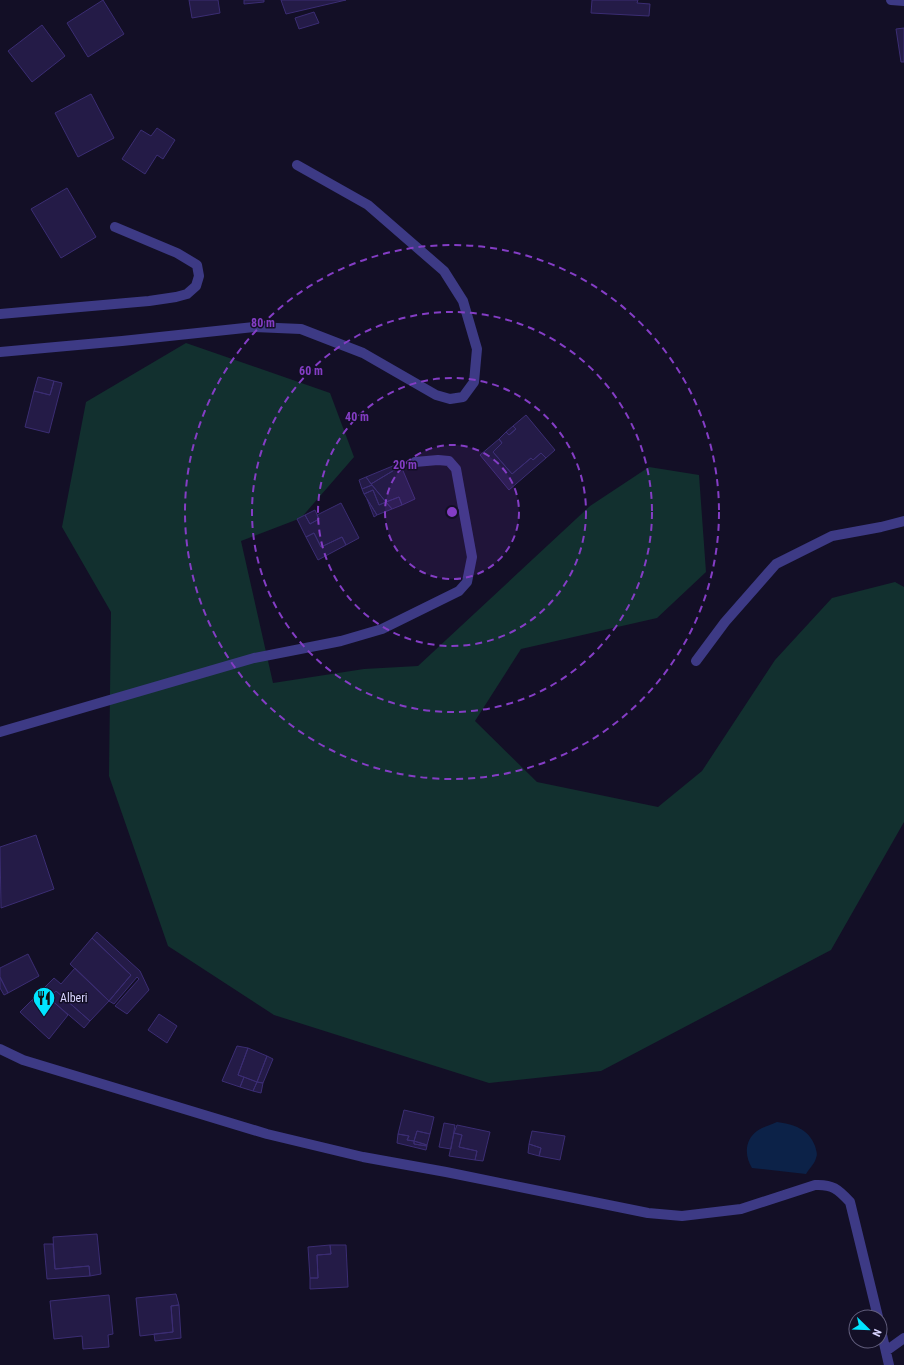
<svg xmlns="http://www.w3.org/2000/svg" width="904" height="1365" viewBox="0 0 904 1365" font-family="'Roboto Condensed',sans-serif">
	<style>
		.green { fill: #12302f }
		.water { fill: #0c2248 }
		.building { fill: #241b47; stroke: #3b2d73 }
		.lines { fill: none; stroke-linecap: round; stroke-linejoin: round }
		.service { stroke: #3d3a85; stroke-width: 10 }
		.minor { stroke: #3d3a85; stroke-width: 10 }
		.ring { fill: none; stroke: #843dc5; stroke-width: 2; stroke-dasharray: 7 5 }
		.labels { text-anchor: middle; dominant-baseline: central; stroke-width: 3; stroke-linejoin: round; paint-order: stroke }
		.poi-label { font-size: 12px; fill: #d9d4ff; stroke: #130f26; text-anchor: start }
		.centre { fill: #843dc5; stroke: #130f26; stroke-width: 2 }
		.ring-label { font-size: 12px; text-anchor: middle; font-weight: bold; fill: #843dc5; stroke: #130f26; stroke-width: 3; stroke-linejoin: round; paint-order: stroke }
	</style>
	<rect width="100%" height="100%" fill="#130f26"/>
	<path class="green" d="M186 343 330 393 354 457 301 518 241 541 273 683 364 669 418 666 590 506 649 467 699 475 706 572 657 618 521 649 475 721 537 782 658 807 702 771 775 660 832 598 895 582 904 587V822L831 950 601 1071 489 1083 274 1015 168 946 109 776 111 612 62 527 86 402Z"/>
	<path class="water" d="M777 1122C793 1124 809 1129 815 1146 816 1150 818 1154 816 1158 815 1163 809 1169 806 1174L752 1168C744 1155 745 1140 757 1131 762 1127 771 1125 777 1122Z"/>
	<path class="building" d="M103 0 124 34 88 57 67 23Z
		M189 0H218L220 13 192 18Z
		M244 0H264V2L244 4Z
		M281 0H346L286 14Z
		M592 0H638L637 3 650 4 649 16 591 13Z
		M314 12 319 23 299 29 295 18Z
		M42 25 65 56 32 82 8 51Z
		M904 28V62H901L896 29Z
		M91 94 114 138 78 157 55 113Z
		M157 128 175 140 163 159 157 155 145 174 122 159 141 130 151 136Z
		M67 188 96 237 61 258 31 209Z
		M38 377 54 381 50 395 34 391Z
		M54 381 62 383 49 433 25 427 34 391 50 395Z
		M526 415 555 450 546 458 541 453 533 460 531 458 512 474 493 452 502 443 499 439 506 432 509 435 516 429 513 426Z
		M513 426 516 429 509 435 506 432Z
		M499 439 502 443 493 452 512 474 531 458 533 460 541 453 546 458 509 490 480 455Z
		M400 463 401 466 371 484 366 477Z
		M401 466 415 499 402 505 399 497 386 502 371 484Z
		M366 477 372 485 362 489 359 480Z
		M372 485 386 502 379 505 373 490 364 494 362 489Z
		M373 490 379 505 386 502 392 509 377 515 364 494Z
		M399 497 402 505 392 509 386 502Z
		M367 499 377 515 374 517Z
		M341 503 359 538 346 545 342 537 321 547 314 533 306 537 297 519 305 515 310 524 319 519 317 515Z
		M315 510 319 519 310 524 305 515Z
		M314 533 321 547 342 537 346 545 318 560 306 537Z
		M36 835 54 889 1 908 0 847Z
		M97 932 140 971 149 990 127 1014 115 1006 139 979 137 977 114 1004 109 1001 131 975 92 938Z
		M92 938 131 975 109 1001 70 964Z
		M28 954 39 976 8 993 0 977V968Z
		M75 968 109 1001 90 1021 56 991 49 998 46 995 37 1006 32 1000 54 978 61 984Z
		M0 977 8 993 4 995 0 988Z
		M56 991 90 1021 84 1028 49 998Z
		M46 995 68 1015 49 1039 20 1012 32 1000 37 1006Z
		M159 1014 177 1026 167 1043 148 1030Z
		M237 1046 248 1048 238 1075 244 1077 240 1087 222 1081Z
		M248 1048 267 1056 257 1082 238 1075Z
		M267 1056 273 1059 263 1083 257 1082Z
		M244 1077 257 1082 253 1091 240 1087Z
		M257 1082 263 1083 261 1093 253 1091Z
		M404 1110 434 1117 430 1134 417 1131 414 1141 407 1140 409 1136 398 1134Z
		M444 1123 455 1125 451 1149 439 1147Z
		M457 1125 490 1132 483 1161 475 1160 477 1151 459 1147 462 1135 454 1133Z
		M417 1131 430 1134 427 1145 414 1141Z
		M532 1131 565 1136 560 1160 539 1156 541 1148 529 1144Z
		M454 1133 462 1135 459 1147 477 1151 475 1160 449 1156Z
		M398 1134 409 1136 407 1140 414 1141V1144L427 1146 426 1150 397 1143Z
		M414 1141 427 1145V1146L414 1144Z
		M529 1144 541 1148 539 1156 528 1153Z
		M97 1234 101 1274 90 1276 89 1266 55 1269 53 1237Z
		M44 1244H53L55 1269 89 1266 90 1276 47 1279Z
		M330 1245 331 1254 317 1255 318 1278H310L308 1247Z
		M330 1245H346L348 1287 310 1289V1278H318L317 1255 331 1254Z
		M176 1294 179 1305 171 1306 173 1332 140 1336 136 1298Z
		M109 1295 113 1334 108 1335 109 1347 83 1349 82 1336 54 1339 50 1301Z
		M179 1305 181 1338 155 1341 154 1334 173 1332 171 1306Z"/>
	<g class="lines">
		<path class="service" d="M0 314 149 301 176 297 187 294 196 286 199 276 197 265 177 253 115 227
			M0 732 254 658 341 641 382 629 459 591 467 582 472 557 456 469 449 461 438 460 415 462"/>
		<path class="minor" d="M891 0 904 1
			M0 352 122 341 254 327 301 329 363 353 436 395 450 399 463 397 474 382 477 349 463 301 444 271 368 205 297 165
			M696 661 725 622 776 564 832 536 881 527 904 521
			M0 1049 23 1060 267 1134 363 1157 446 1172 648 1213 682 1216 741 1209 815 1185C832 1184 838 1189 850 1202L878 1317
			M880 1326 889 1365
			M886 1351 904 1338"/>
	</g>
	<circle cx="452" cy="512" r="67" fill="#843dc5" fill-opacity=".12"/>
	<g class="ring">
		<circle cx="452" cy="512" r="67"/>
		<circle cx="452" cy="512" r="134"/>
		<circle cx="452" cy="512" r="200"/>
		<circle cx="452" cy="512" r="267"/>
	</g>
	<defs>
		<g id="restaurant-pin" transform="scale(1.15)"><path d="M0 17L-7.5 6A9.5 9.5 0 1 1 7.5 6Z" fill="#00e5ff" stroke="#130f26"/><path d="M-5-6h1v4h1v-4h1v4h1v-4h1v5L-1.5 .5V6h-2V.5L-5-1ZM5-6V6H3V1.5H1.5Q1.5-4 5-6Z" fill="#111"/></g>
	</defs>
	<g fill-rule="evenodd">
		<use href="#restaurant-pin" x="44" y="998"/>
	</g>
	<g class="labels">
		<g class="poi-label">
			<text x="60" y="998">Alberi</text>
		</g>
	</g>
	<circle cx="452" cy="512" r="6" class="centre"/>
	<g class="ring-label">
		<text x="263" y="327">80 m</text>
		<text x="311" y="375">60 m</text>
		<text x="357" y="421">40 m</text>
		<text x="405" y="469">20 m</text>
	</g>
	<g transform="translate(868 1329) rotate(113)"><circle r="19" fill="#130f26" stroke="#625e7d"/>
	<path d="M0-3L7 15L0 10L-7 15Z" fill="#00e5ff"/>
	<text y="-6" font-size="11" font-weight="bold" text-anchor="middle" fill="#d9d4ff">N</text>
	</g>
</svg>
